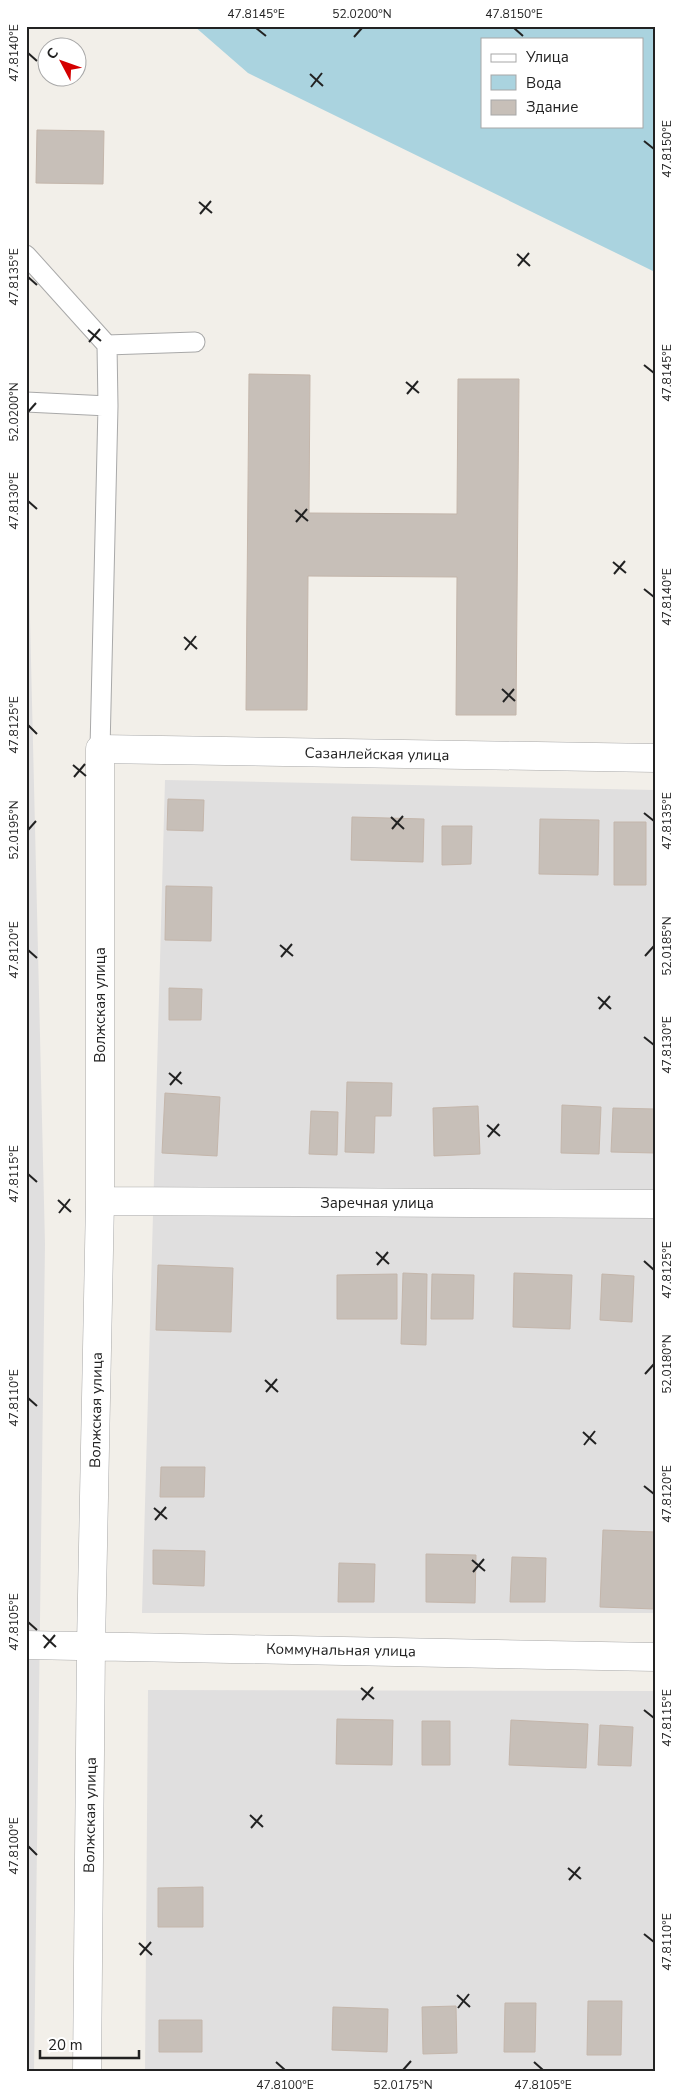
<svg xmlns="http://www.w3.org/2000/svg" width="681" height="2098" viewBox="0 0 681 2098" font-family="'Nunito Sans',sans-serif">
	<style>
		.residential { fill: #e0dfdf }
		.water { fill: #aad3df; fill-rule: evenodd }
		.building { fill: #c7bfb8; stroke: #c4b6ab }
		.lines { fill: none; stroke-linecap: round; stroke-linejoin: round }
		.service-casing { stroke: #a9a9a9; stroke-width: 21 }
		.minor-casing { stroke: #a9a9a9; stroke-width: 29 }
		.service { stroke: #fff; stroke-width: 19 }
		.minor { stroke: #fff; stroke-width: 28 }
		.ticks { fill: none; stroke: #222; stroke-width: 2 }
		.labels { text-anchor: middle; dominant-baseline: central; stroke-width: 5; stroke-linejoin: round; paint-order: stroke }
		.street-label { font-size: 15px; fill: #222; stroke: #fff }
		.neatline { fill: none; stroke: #222; stroke-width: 2 }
		.ticks-label { font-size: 12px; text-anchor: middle; fill: #222 }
	</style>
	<rect width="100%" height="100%" fill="#f2efe9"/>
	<path class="residential" d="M26 452 45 1244 34 2072H26Z
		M165 780 655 790V1613H142Z
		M148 1690 655 1691V2072H145Z"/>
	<path class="water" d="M194 26H655V272L248 73ZM482 39H642V126H482Z"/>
	<path class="building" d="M37 130 104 131 103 184 36 183Z
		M249 374 310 375 309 513 457 514 458 379H519L516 715H456L457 577 308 576 307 710H246Z
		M168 799 204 800 203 831 167 830Z
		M352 817 424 819 423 862 351 860Z
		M540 819 599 820 598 875 539 874Z
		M614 822H646V885H614Z
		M442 826H472L471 864 442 865Z
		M166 886 212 887 211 941 165 940Z
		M169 988 202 989 201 1020H169Z
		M347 1082 392 1083 391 1116H375L374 1153 345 1152Z
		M165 1093 220 1097 217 1156 162 1153Z
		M562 1105 601 1107 599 1154 561 1153Z
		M478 1106 480 1154 434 1156 433 1108Z
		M613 1108 655 1109V1153L611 1152Z
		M311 1111 338 1112 337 1155 309 1154Z
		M158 1265 233 1268 231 1332 156 1330Z
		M403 1273 427 1274 426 1345 401 1344Z
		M514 1273 572 1275 570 1329 513 1327Z
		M397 1274V1319H337V1275Z
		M432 1274 474 1275 473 1319H431Z
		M602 1274 634 1276 632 1322 600 1320Z
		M161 1467H205L204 1497H160Z
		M603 1530 655 1532V1609L600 1607Z
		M153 1550 205 1551 204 1586 153 1584Z
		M426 1554 476 1555 475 1603 426 1602Z
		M512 1557 546 1558 545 1602H510Z
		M339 1563 375 1564 374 1602H338Z
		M337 1719 393 1720 392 1765 336 1764Z
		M511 1720 588 1724 586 1768 509 1765Z
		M422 1721H450V1765H422Z
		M600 1725 633 1727 631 1766 598 1765Z
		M203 1887V1927H158V1888Z
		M588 2001H622L621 2055H587Z
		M505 2003H536L535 2052H504Z
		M456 2006 457 2053 423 2054 422 2007Z
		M333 2007 388 2009 387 2052 332 2050Z
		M159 2020H202V2052H159Z"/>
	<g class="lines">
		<g class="service-casing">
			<path id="service" d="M26 255 107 345
				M26 402 108 406 100 749
				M108 406 107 345 195 342"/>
		</g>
		<g class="minor-casing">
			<path id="minor" d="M100 1201 655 1204
				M26 1645 655 1657
				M87 2072 91 1645 100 1201V749L655 758"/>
		</g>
		<use href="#service" class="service"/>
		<use href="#minor" class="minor"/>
	</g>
	<path class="ticks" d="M256 28 266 36M514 28 523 36M354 37 362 28M28 53 37 61M310 74 323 86M311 87 322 73M644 141 654 149M199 202 212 213M200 214 211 201M517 254 530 266M518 266 529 253M28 277 37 285M88 330 101 341M89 342 100 329M644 365 654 373M406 382 419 393M407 394 418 381M28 412 36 403M28 501 37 509M295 510 308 521M296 522 307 509M613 562 626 573M614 574 625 561M644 589 654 597M184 637 197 649M185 650 196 636M502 689 515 701M503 702 514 689M28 725 37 734M73 765 86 776M74 777 85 764M644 813 654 821M391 817 404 829M392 829 403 816M28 830 36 821M280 945 293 956M28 950 37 958M645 956 654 946M281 957 292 944M598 997 611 1009M599 1009 610 996M644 1037 654 1045M169 1073 182 1084M170 1085 181 1072M487 1125 500 1136M488 1137 499 1124M28 1174 37 1182M58 1200 71 1212M59 1213 70 1199M376 1252 389 1264M644 1261 654 1270M377 1265 388 1252M645 1374 654 1364M265 1380 278 1392M266 1392 277 1379M28 1398 37 1406M583 1432 596 1444M584 1445 595 1431M644 1486 654 1494M154 1508 167 1519M155 1520 166 1507M472 1560 485 1571M473 1572 484 1559M28 1622 37 1630M43 1635 56 1647M44 1648 55 1635M361 1688 374 1699M362 1700 373 1687M644 1710 654 1718M250 1815 263 1827M251 1828 262 1815M28 1846 37 1855M568 1868 581 1879M569 1880 580 1867M644 1934 654 1942M139 1943 152 1955M140 1955 151 1942M457 1995 470 2007M458 2008 469 1994M276 2062 285 2070M534 2062 543 2070M403 2070 411 2061"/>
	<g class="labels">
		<g class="street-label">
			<text transform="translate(377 754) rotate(1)">Сазанлейская улица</text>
			<text transform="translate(100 1005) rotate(-90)">Волжская улица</text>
			<text x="377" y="1203">Заречная улица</text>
			<text transform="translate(96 1410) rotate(-89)">Волжская улица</text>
			<text transform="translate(341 1650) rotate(1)">Коммунальная улица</text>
			<text transform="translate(90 1815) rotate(-89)">Волжская улица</text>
		</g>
	</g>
	<rect width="681" height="2098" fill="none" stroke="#ffffff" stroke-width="55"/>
	<rect x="481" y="38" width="162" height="90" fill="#ffffff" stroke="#a7a7a7"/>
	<rect x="491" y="54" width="25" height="8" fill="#ffffff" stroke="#a7a7a7"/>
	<text x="526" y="62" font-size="15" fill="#222222">Улица</text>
	<rect x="491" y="75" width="25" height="15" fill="#aad3df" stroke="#a7a7a7"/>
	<text x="526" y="88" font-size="15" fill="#222222">Вода</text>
	<rect x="491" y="100" width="25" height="15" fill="#c7bfb8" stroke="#a7a7a7"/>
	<text x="526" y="112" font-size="15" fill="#222222">Здание</text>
	<g transform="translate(62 62) rotate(311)"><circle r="24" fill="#ffffff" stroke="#a7a7a7"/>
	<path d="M0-4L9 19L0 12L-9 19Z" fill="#d40000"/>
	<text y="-8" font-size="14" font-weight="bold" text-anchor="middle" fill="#222222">С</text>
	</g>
	<path d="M40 2050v8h99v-8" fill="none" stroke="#222222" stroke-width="2.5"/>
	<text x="48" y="2050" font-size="15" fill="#222222" stroke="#ffffff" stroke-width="4" paint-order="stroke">20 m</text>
	<rect x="28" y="28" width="626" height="2042" class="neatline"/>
	<g class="ticks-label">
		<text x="256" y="18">47.8145°E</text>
		<text x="362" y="18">52.0200°N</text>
		<text x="514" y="18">47.8150°E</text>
		<text transform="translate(14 53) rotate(-90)" y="4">47.8140°E</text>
		<text transform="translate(667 149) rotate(-90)" y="4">47.8150°E</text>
		<text transform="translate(14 277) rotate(-90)" y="4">47.8135°E</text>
		<text transform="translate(667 373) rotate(-90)" y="4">47.8145°E</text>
		<text transform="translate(14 412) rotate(-90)" y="4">52.0200°N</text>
		<text transform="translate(14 501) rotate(-90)" y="4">47.8130°E</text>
		<text transform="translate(667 597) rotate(-90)" y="4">47.8140°E</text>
		<text transform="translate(14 725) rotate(-90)" y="4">47.8125°E</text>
		<text transform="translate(667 821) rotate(-90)" y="4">47.8135°E</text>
		<text transform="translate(14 830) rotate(-90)" y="4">52.0195°N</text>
		<text transform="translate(667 946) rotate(-90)" y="4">52.0185°N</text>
		<text transform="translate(14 950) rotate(-90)" y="4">47.8120°E</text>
		<text transform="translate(667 1045) rotate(-90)" y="4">47.8130°E</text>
		<text transform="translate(14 1174) rotate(-90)" y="4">47.8115°E</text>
		<text transform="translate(667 1270) rotate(-90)" y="4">47.8125°E</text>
		<text transform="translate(667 1364) rotate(-90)" y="4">52.0180°N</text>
		<text transform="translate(14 1398) rotate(-90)" y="4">47.8110°E</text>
		<text transform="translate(667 1494) rotate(-90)" y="4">47.8120°E</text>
		<text transform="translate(14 1622) rotate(-90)" y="4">47.8105°E</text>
		<text transform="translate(667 1718) rotate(-90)" y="4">47.8115°E</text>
		<text transform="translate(14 1846) rotate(-90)" y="4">47.8100°E</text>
		<text transform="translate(667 1942) rotate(-90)" y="4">47.8110°E</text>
		<text x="285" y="2089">47.8100°E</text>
		<text x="403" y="2089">52.0175°N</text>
		<text x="543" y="2089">47.8105°E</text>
	</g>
</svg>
